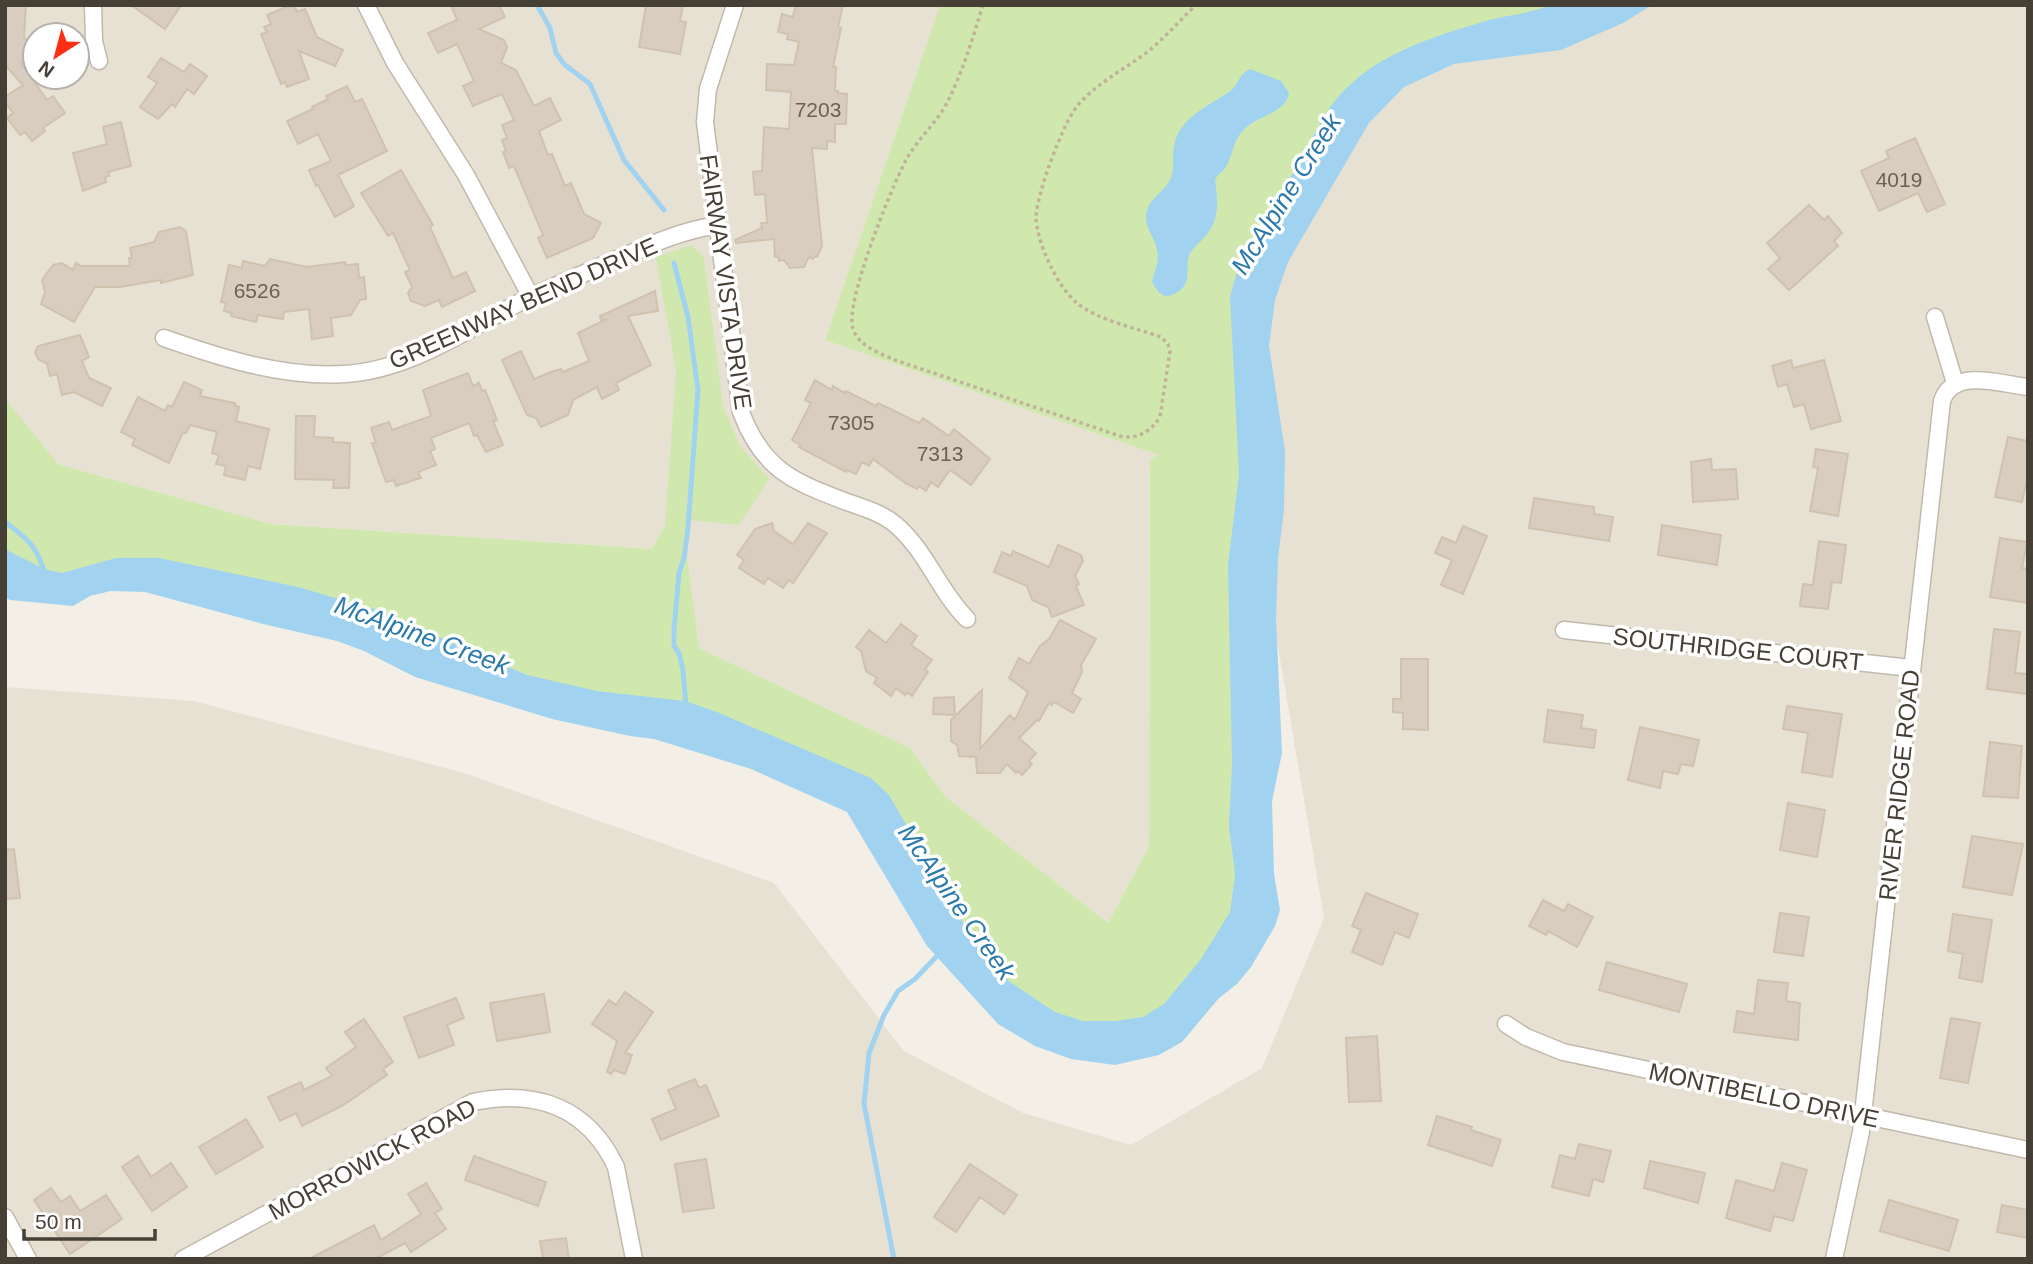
<svg xmlns="http://www.w3.org/2000/svg" width="2033" height="1264" viewBox="0 0 2033 1264" font-family="Helvetica,sans-serif">
	<style>
		.residential { fill: #e7e1d4; fill-rule: evenodd }
		.green { fill: #d0e8ae }
		.water { fill: #a1d3f1 }
		.lines { fill: none; stroke-linecap: round; stroke-linejoin: round }
		.stream { stroke: #a1d3f1; stroke-width: 5 }
		.building { fill: #d8cdbe; stroke: #d0c2ae; stroke-width: 2 }
		.street-casing { stroke: #c2b9ac; stroke-width: 19 }
		.path { stroke: #c1b29a; stroke-width: 3.5; stroke-dasharray: 3.5 3.5; stroke-linecap: butt }
		.street { stroke: #fff; stroke-width: 16 }
		.labels { text-anchor: middle; dominant-baseline: central; stroke-width: 7; stroke-linejoin: round; paint-order: stroke }
		.number-label { font-size: 21px; fill: #6a6257 }
		.street-label { font-size: 24px; fill: #463f35; stroke: #fff }
		.water-label { font-size: 26px; font-style: italic; fill: #2c7aac; stroke: #fff }
	</style>
	<rect width="100%" height="100%" fill="#f3efe6"/>
	<path class="residential" d="M5 5H940L825 340 1158 455 1150 460 1149 846 1108 923 945 796 910 748 699 648 652 549 271 524 58 464 5 401ZM35 35H77V77H35Z
		M1552 5H2028V1259H5V687L194 701 464 773 774 883 904 1051 1023 1113 1131 1145 1262 1068 1324 918 1251 487 1241 352 1368 97Z"/>
	<path class="green" d="M940 5H1552L1400 69 1270 248 1259 911 1193 995 1112 1034 991 999 845 773 294 611 5 574V395L7 401 58 464 271 524 652 549 665 526 676 371 656 257 691 245 704 257 723 406 740 446 769 479 739 525 688 520 686 549 699 648 910 748 945 796 1108 923 1149 846 1150 460 1158 455 825 340Z"/>
	<path class="water" d="M1551 5H1652L1623 23 1561 50 1454 64 1404 87 1369 123 1288 262 1275 300 1269 346 1285 451 1284 510 1278 559 1276 619 1282 753 1272 801 1274 874 1280 910 1275 926 1251 967 1237 984 1219 998 1182 1042 1159 1055 1115 1065 1071 1059 1035 1046 998 1024 927 946 847 812 751 769 654 739 630 736 552 719 415 677 364 651 337 641 263 624 145 592 111 591 90 596 73 606 10 600 5 597V549L44 569 62 573 116 558H159L298 587 377 610 527 675 597 691 685 701 717 712 871 778 889 795 968 931 1010 982 1055 1012 1083 1021H1115L1143 1017 1164 1004 1201 959 1230 912 1235 874 1229 826 1232 764 1228 565 1239 474 1230 297 1236 275 1326 113C1356 67 1406 46 1456 30 1470 26 1484 21 1498 18 1517 14 1534 12 1551 5Z
		M1250 69 1281 81 1289 93C1286 112 1262 115 1248 126 1234 137 1235 148 1228 163 1225 171 1218 173 1215 180 1218 202 1220 219 1205 237 1200 242 1194 247 1190 253 1183 267 1196 285 1172 295 1161 299 1157 290 1152 282 1154 272 1160 261 1157 250 1155 237 1145 229 1146 215 1148 199 1163 193 1170 180 1176 168 1171 155 1175 142 1182 116 1209 106 1229 92 1239 86 1237 75 1250 69Z"/>
	<g class="lines">
		<path class="stream" d="M537 5 550 28 556 53 564 64 590 84 624 160 664 210
			M674 263 688 317 698 390 688 528 684 558 679 573 674 630V646L679 653 683 670 686 706
			M5 522C28 539 38 547 45 575
			M894 1259 864 1104 869 1053 884 1015 898 991 915 979 937 956 942 954"/>
	</g>
	<path class="building" d="M5 5H26L24 37 35 50 21 63 47 100 53 96 65 113 43 128 45 131 32 141 25 132 20 135 7 118 13 113 5 102V97L23 85 5 65Z
		M131 5H181L165 29Z
		M291 5H294L297 12 305 9 317 37 343 50 335 66 299 51 309 79 287 87 285 82 281 84 261 34 267 32 264 27 271 24 267 15Z
		M451 5H499L505 17 479 29 504 40 507 47 501 63 516 70 534 106 550 98 561 120 539 131 548 155 552 154 565 186 571 183 584 214 601 223 593 238 547 258 538 238 543 235 514 166 509 168 503 152 506 151 502 140 507 138 502 125 514 120 502 94 473 106 463 86 474 81 457 44 438 53 428 33 457 20Z
		M646 5H683L680 21 686 22 680 54 639 47Z
		M796 5H843L838 27 841 28 833 67H836L835 91H838V93L847 94 846 124H835V142L827 141V149L812 148 822 246 817 257 815 256 813 259 809 257 804 267 790 268 784 260 779 261 778 256 775 257 774 239 736 243 735 240 762 228 761 223H767L765 194 755 195 753 172 762 171 764 127 789 129 791 92 766 90 767 64 794 65 799 42 787 39 788 34 778 32 782 14 793 17Z
		M161 58 184 72 190 64 207 76 194 94 187 89 175 107 172 104 158 119 140 107 157 83 148 77Z
		M347 86 355 102 362 99 387 151 338 175 354 206 335 217 318 185 316 186 309 170 331 161 318 134 298 144 287 121 313 109 312 107 328 99 326 96Z
		M121 122 131 166 108 172 109 176 105 177 106 182 83 191 73 153 107 144 103 127Z
		M1915 138 1945 204 1927 212 1918 193 1879 211 1861 171 1889 158 1886 151Z
		M401 170 433 225 430 227 453 278 466 272 475 291 442 307 439 300 425 306 411 301 408 293 412 287 405 272 410 270 393 233 388 236 361 193Z
		M1809 205 1824 220 1828 216 1842 233 1834 241 1838 246 1789 290 1768 269 1780 258 1767 243Z
		M180 227 186 231 193 275 161 283V280L120 287H95L74 322 41 304 45 292 42 280 53 265 62 263 73 270 76 263 81 266H130L129 258H132L130 248 154 242 159 232Z
		M270 259 307 267 345 262 346 265 358 264 359 278 364 277 366 299 360 300 351 315 331 318 333 336 312 339 309 309 284 312 283 319 258 315 256 322 231 316 232 313 224 311 226 303 221 302 229 265 242 268 243 261 265 266Z
		M655 291 658 311 628 316 651 365 616 383 619 390 602 399 597 387 573 400 568 415 541 427 536 418 527 415 502 360 521 351 534 379 551 372 561 369 563 372 589 361 578 333 607 319 601 320 600 316Z
		M80 335 89 357 82 361 89 378 111 388 102 406 74 392 62 395 57 374 50 376 47 364 38 359 35 352 38 346Z
		M1791 360 1793 368 1824 360 1841 421 1811 429 1804 404 1794 407 1787 384 1778 387 1772 366Z
		M468 373 473 386 479 383 482 391 485 390 497 420 493 421 503 445 486 452 477 435 474 436 469 423 431 438 435 449 430 451 436 465 418 472 421 478 396 486 394 480 386 482 372 443H376L371 428 389 422 392 430 431 416 423 390Z
		M815 380 832 390 833 386 845 393 846 391 876 406 878 403 919 423 923 418 949 436 954 429 990 459 971 485 950 470 938 487 931 482 926 491 919 486 917 489 905 483 873 459 869 466 862 462 856 474 847 470 846 472 799 447 800 445 792 440 811 403 805 400Z
		M184 382 202 390 200 396 235 403V405L239 407 236 421 269 429 260 469 248 466 245 480 224 475 226 466 216 464 219 455 212 453 217 432 190 425 186 433 183 432 169 463 132 445 135 439 121 432 138 397 165 411 168 405 172 407Z
		M296 416H315L314 437 333 438V442L350 443 349 488H333L334 480 295 479Z
		M2008 437 2028 441V475L2022 502 1995 497Z
		M1816 449 1848 454 1838 516 1810 511 1818 468 1813 467Z
		M1711 459 1712 470 1736 469 1738 499 1693 502 1691 462Z
		M1534 498 1594 507V514L1613 517 1609 541 1529 528Z
		M772 523 774 531 793 544 808 523 827 533 793 583 789 580 783 588 768 578 764 584 739 568 744 560 737 555 755 529Z
		M1662 525 1721 535 1717 565 1658 555Z
		M1463 526 1487 536 1463 594 1441 585 1452 560 1435 553 1442 537 1456 543Z
		M2000 538 2027 542 2022 568 2028 569V603L1990 597Z
		M1819 541 1846 545 1841 583 1832 582 1828 609 1800 606 1803 584 1813 585Z
		M1058 545 1081 555 1083 561 1075 576 1079 584 1076 586 1084 605 1052 617 1048 607 1032 600 1027 586 994 572 1002 552 1011 556 1013 551 1049 567Z
		M1060 620 1096 639 1081 665 1082 672 1072 693 1081 699 1073 713 1054 702 1052 705 1049 703 1039 721 1037 720 1019 738 1036 753 1029 761 1032 764 1022 775 1018 771 1016 773 1007 764 1000 773H977L976 757 959 756 957 745 951 741V720L982 690 980 749 1010 715 1015 720 1028 692 1009 678 1019 658 1029 664 1040 646 1049 639Z
		M901 624 917 636 911 645 932 660 925 669 928 672 912 696 907 692 905 695 896 688 891 696 874 683 877 678 866 671 861 651 856 647 869 630 886 643Z
		M1994 629 2020 632 2015 673 2028 674V694L1987 689Z
		M1401 659H1428V730L1403 729V713L1393 712V699H1401Z
		M954 697 955 715 933 714 934 698Z
		M1787 706 1842 714 1832 777 1802 772 1808 733 1783 729Z
		M1548 710 1583 715 1581 728 1596 730 1594 748 1544 742Z
		M1640 727 1699 740 1693 766 1681 764 1678 774 1663 771 1660 788 1628 780Z
		M1990 742 2022 746 2018 798 1983 796Z
		M1788 803 1825 810 1817 857 1780 850Z
		M1972 836 2023 844 2012 895 1963 887Z
		M14 849 20 898 5 899V850Z
		M1366 893 1418 914 1409 938 1395 932 1382 965 1352 952 1361 930 1352 926Z
		M1543 900 1564 911 1568 904 1593 917 1577 947 1548 931 1546 935 1529 926Z
		M1780 913 1809 917 1803 956 1774 952Z
		M1953 914 1992 920 1982 982 1959 978 1963 954 1948 951Z
		M1607 962 1687 984 1679 1012 1599 990Z
		M1758 980 1788 983 1786 1001 1800 1003 1798 1040 1734 1032 1737 1011 1754 1014Z
		M625 992 653 1012 625 1053 632 1055 625 1074 614 1070 611 1074 607 1072 617 1041 592 1024 609 1000 616 1005Z
		M544 994 550 1032 497 1041 490 1003Z
		M456 998 464 1018 447 1025 454 1045 419 1058 404 1017Z
		M1951 1018 1980 1023 1968 1083 1940 1078Z
		M364 1019 393 1062 383 1069 387 1075 342 1106 302 1126 296 1113 280 1121 268 1097 301 1082 304 1090 332 1076 326 1068 356 1047 345 1032Z
		M1377 1036 1381 1101 1349 1102 1346 1038Z
		M695 1079 699 1088 706 1085 719 1116 661 1140 652 1119 676 1109 668 1090Z
		M1437 1116 1472 1127 1471 1130 1501 1140 1492 1166 1428 1145Z
		M246 1119 263 1147 216 1174 199 1147Z
		M1579 1144 1611 1151 1603 1182 1593 1179 1589 1196 1552 1187 1560 1155 1575 1159Z
		M138 1156 151 1177 171 1163 187 1187 152 1211 122 1167Z
		M474 1156 546 1182 538 1206 465 1180Z
		M706 1159 714 1208 683 1212 675 1164Z
		M1650 1161 1705 1173 1698 1203 1644 1188Z
		M1782 1163 1807 1170 1793 1221 1774 1216 1770 1231 1726 1218 1736 1180 1774 1191Z
		M970 1164 1017 1195 1004 1214 980 1197 956 1232 934 1217Z
		M426 1183 442 1209 435 1213 446 1229 411 1252 405 1243 375 1259H309L374 1225 381 1240 421 1214 408 1194Z
		M51 1188 61 1202 70 1196 80 1211 106 1195 122 1219 70 1254 34 1200Z
		M1889 1200 1958 1220 1949 1251 1880 1231Z
		M2002 1205 2028 1210V1238L1997 1232Z
		M566 1238 569 1259H543L540 1241Z"/>
	<g class="lines">
		<g class="street-casing">
			<path id="street" d="M93 5 94 41 99 61
				M366 5 395 63 466 175 531 297
				M735 5 708 89 705 122 741 412C763 470 792 481 847 502 864 508 882 513 896 525 927 552 939 591 967 619
				M1935 317 1955 383
				M164 338C221 358 284 378 345 374 412 370 472 326 530 297 554 286 579 276 603 265 641 249 677 231 718 225
				M1564 630 1911 668
				M1506 1024 1526 1037 1563 1052 2028 1150
				M5 1217 28 1259
				M183 1259 473 1102C536 1089 588 1107 616 1167L634 1259
				M1834 1259 1861 1132 1942 401C1953 367 2001 384 2028 387"/>
		</g>
		<path class="path" d="M983 5C973 37 963 71 948 101 937 123 916 140 905 162 891 189 844 304 853 329 859 346 879 353 895 360L1123 437C1140 438 1151 431 1160 417L1170 351 1168 344 1161 337C1136 328 1097 320 1077 303 1058 288 1037 243 1036 218 1036 196 1063 122 1078 105 1097 83 1123 70 1146 53 1164 39 1179 21 1196 5"/>
		<use href="#street" class="street"/>
	</g>
	<g class="labels">
		<g class="number-label">
			<text x="818" y="109">7203</text>
			<text x="1899" y="179">4019</text>
			<text x="257" y="290">6526</text>
			<text x="851" y="422">7305</text>
			<text x="940" y="453">7313</text>
		</g>
		<g class="street-label">
			<text transform="translate(726 282) rotate(82)">FAIRWAY VISTA DRIVE</text>
			<text transform="translate(523 303) rotate(-24)">GREENWAY BEND DRIVE</text>
			<text transform="translate(1738 649) rotate(6)">SOUTHRIDGE COURT</text>
			<text transform="translate(1899 785) rotate(-84)">RIVER RIDGE ROAD</text>
			<text transform="translate(1764 1095) rotate(12)">MONTIBELLO DRIVE</text>
			<text transform="translate(372 1159) rotate(-28)">MORROWICK ROAD</text>
		</g>
		<g class="water-label">
			<text transform="translate(1286 194) rotate(-58)">McAlpine Creek</text>
			<text transform="translate(422 635) rotate(20)">McAlpine Creek</text>
			<text transform="translate(957 902) rotate(55)">McAlpine Creek</text>
		</g>
	</g>
	<rect width="2033" height="1264" fill="none" stroke="#463f35" stroke-width="14"/>
	<g transform="translate(56 56) rotate(216)"><circle r="33" fill="#ffffff" stroke="#b5b2ae" stroke-width="2"/>
	<path d="M0-5L12 26L0 18L-12 26Z" fill="#fd2f14"/>
	<text y="-10" font-size="19" font-weight="bold" text-anchor="middle" fill="#463f35">N</text>
	</g>
	<path d="M24 1229v10h131v-10" fill="none" stroke="#463f35" stroke-width="3.5"/>
	<text x="35" y="1229" font-size="21" fill="#463f35" stroke="#ffffff" stroke-width="5" paint-order="stroke">50 m</text>
</svg>
